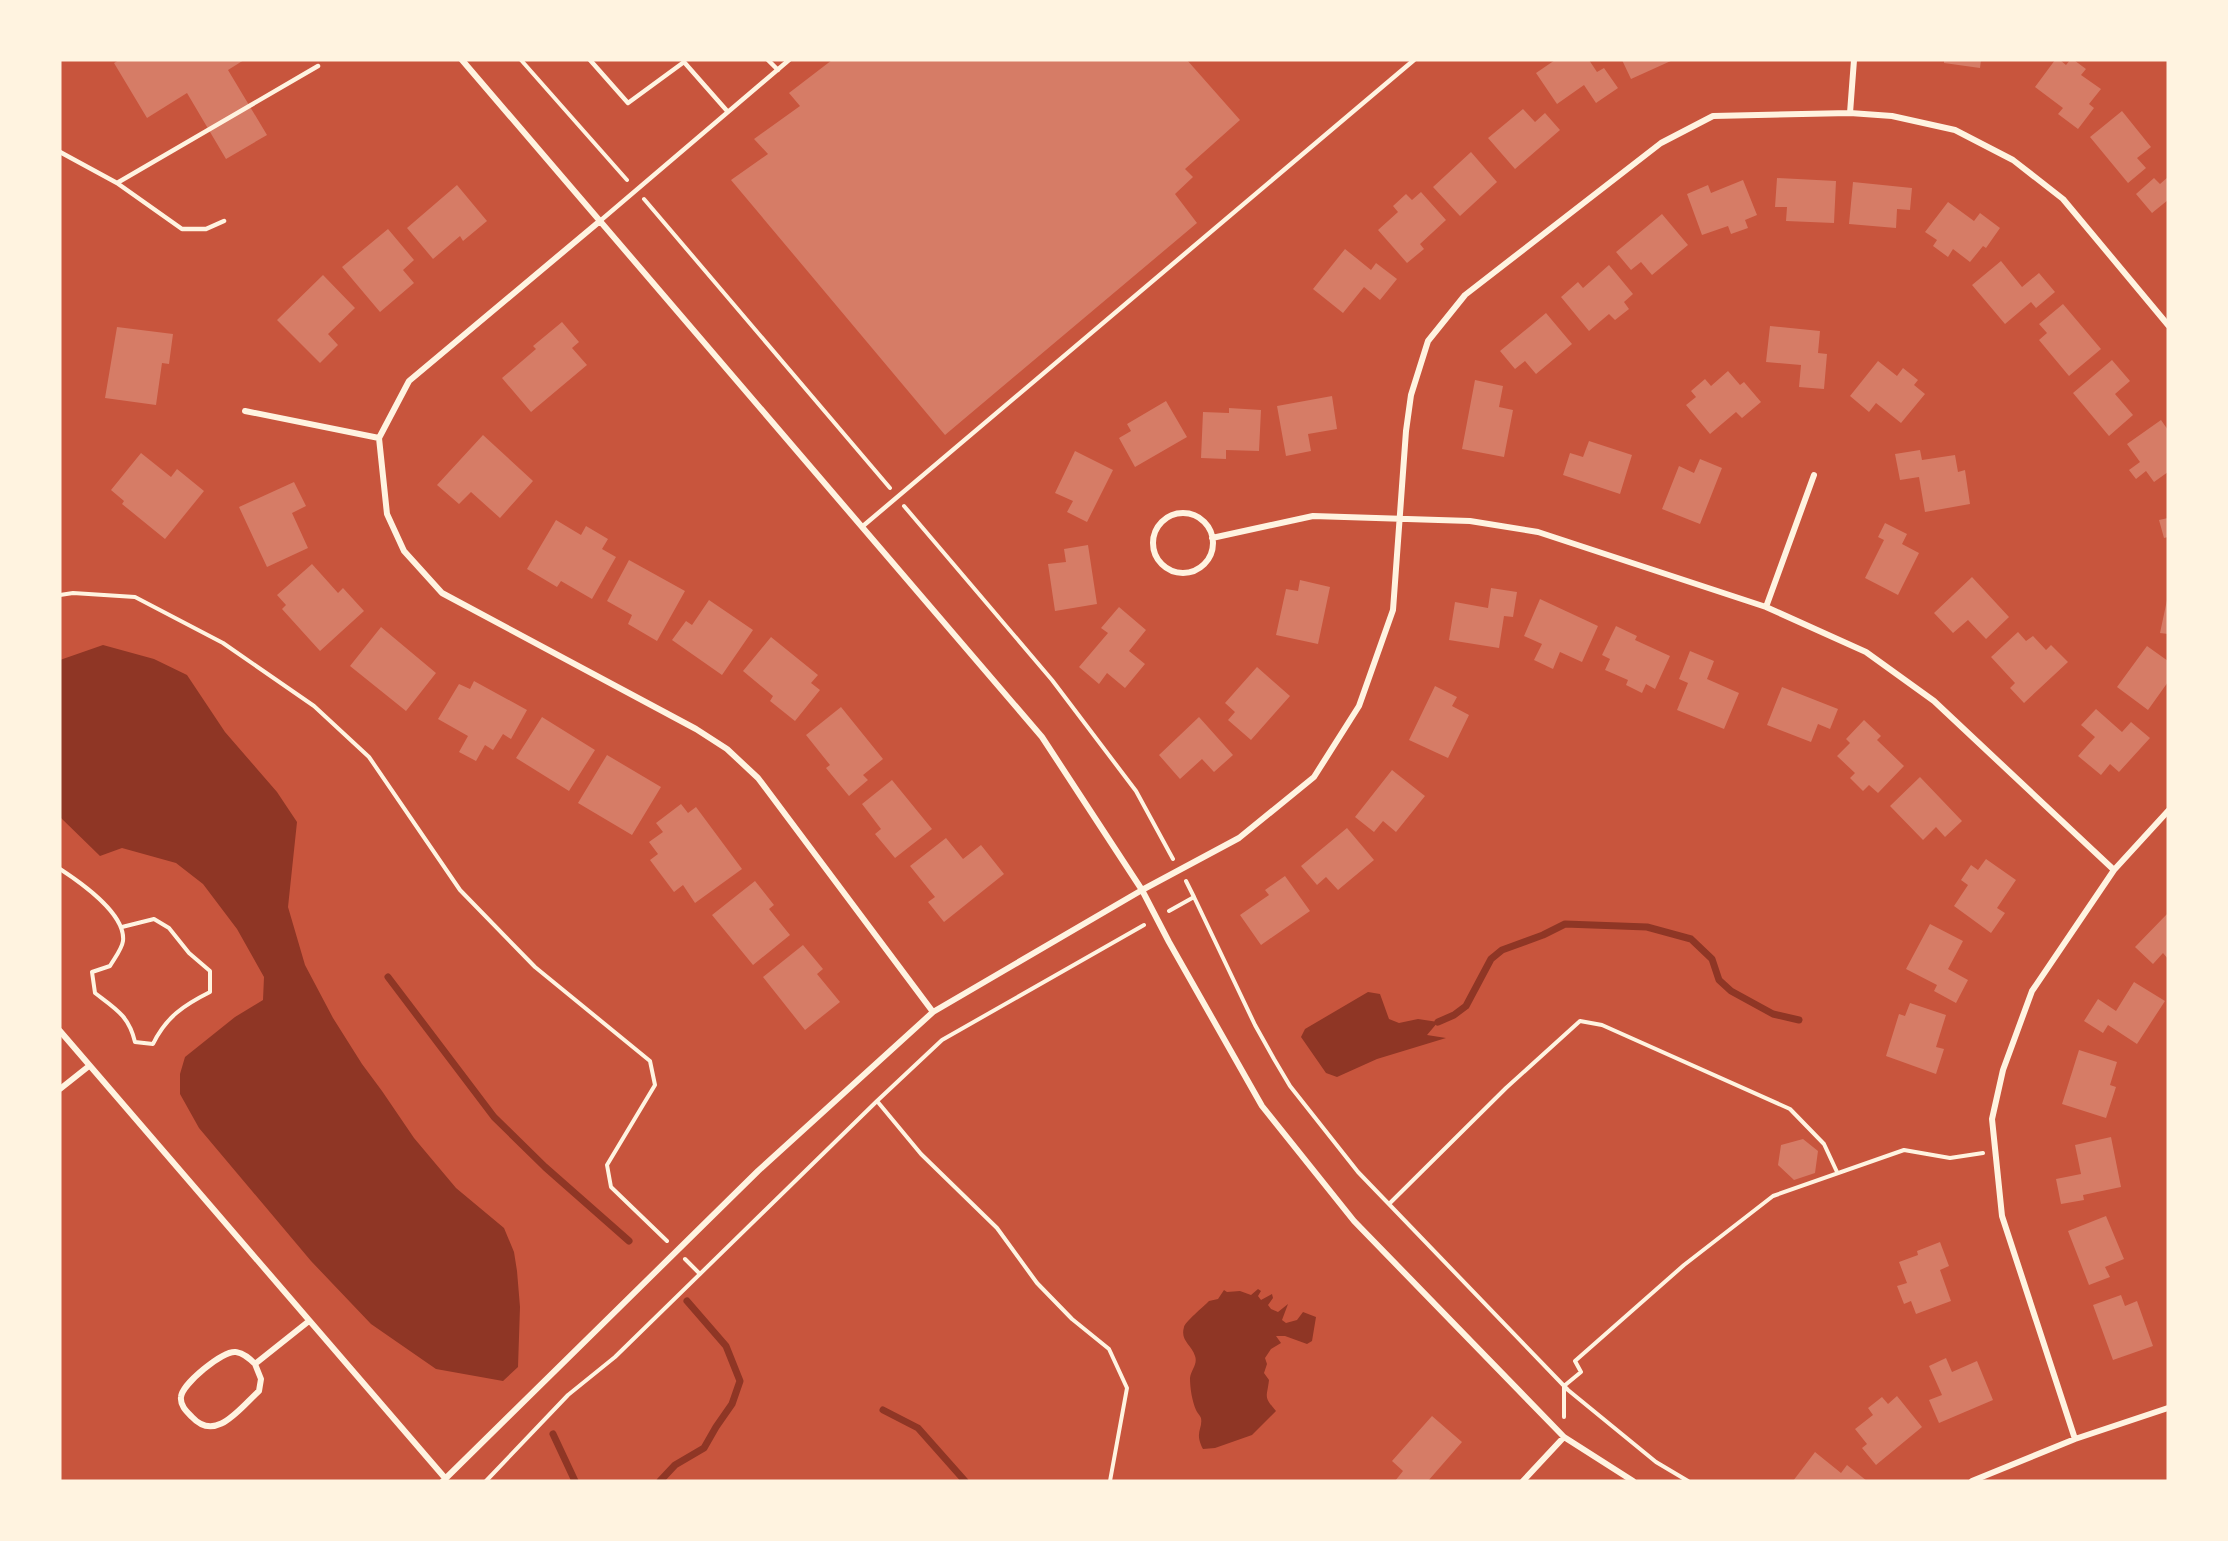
<svg xmlns="http://www.w3.org/2000/svg" width="2228" height="1541" viewBox="0 0 2228 1541" font-family="Arial,sans-serif">
	<style>
		.water { fill: #8f3625 }
		.lines { fill: none; stroke-linecap: round; stroke-linejoin: round }
		.stream { stroke: #8f3625; stroke-width: 7 }
		.building { fill: #d67c66 }
		.path { stroke: #fff3e0; stroke-width: 4 }
		.service { stroke: #fff3e0; stroke-width: 4.5 }
		.minor { stroke: #fff3e0; stroke-width: 6 }
	</style>
	<rect width="100%" height="100%" fill="#c8553d"/>
	<path class="water" d="M103 645 154 659 187 675 225 732 277 792 297 822 288 907 305 965 333 1018 362 1064 382 1091 414 1138 456 1188 504 1228 514 1252 517 1271 520 1307 518 1367 503 1381 436 1369 371 1324 311 1261 199 1128 180 1094V1074L185 1057 235 1017 263 1000 264 977 237 929 203 884 176 863 122 848 100 856 60 817V660Z
		M1368 992 1380 994 1389 1019 1399 1023 1418 1019 1438 1022 1427 1035 1446 1038 1377 1059 1337 1077 1326 1073 1301 1037 1305 1029Z
		M1258 1289 1261 1291 1258 1296 1261 1300 1272 1294 1273 1298 1268 1305 1271 1309 1278 1312 1288 1304 1282 1320 1286 1323 1297 1320 1303 1312 1316 1317 1312 1341 1307 1344 1285 1336H1276L1281 1343 1271 1349 1265 1358 1267 1364 1264 1373 1269 1380C1267 1398 1263 1396 1276 1411L1252 1435 1215 1448 1203 1449C1194 1432 1203 1429 1201 1418 1200 1415 1197 1413 1196 1410 1192 1401 1190 1388 1190 1378 1191 1370 1198 1364 1195 1356 1191 1344 1180 1341 1184 1327 1185 1322 1203 1307 1209 1301L1218 1299 1224 1290 1227 1292 1240 1291 1251 1295Z"/>
	<g class="lines">
		<path class="stream" d="M388 977 494 1117 545 1167 629 1241
			M1438 1022 1454 1015 1466 1006 1491 959 1502 950 1543 935 1565 924 1647 927 1691 939 1712 959 1719 980 1731 991 1773 1014 1799 1020
			M883 1410 918 1428 965 1481
			M553 1434 575 1481
			M660 1481 675 1465 704 1448 716 1427 732 1404 740 1381 726 1346 687 1301"/>
	</g>
	<path class="building" d="M119 60H244L228 70 267 135 226 159 187 93 147 118 114 63Z
		M832 60H1187L1240 120 1185 169 1193 177 1175 194 1197 223 945 435 731 180 768 154 754 139 800 106 789 93Z
		M1555 60H1589L1597 72 1604 68 1618 88 1596 103 1584 85 1557 104 1536 73Z
		M1622 60H1673L1631 79Z
		M1944 60H1981L1980 68 1944 63Z
		M2055 60H2060L2066 65 2070 60H2074L2086 69 2081 75 2101 89 2089 104 2094 108 2078 129 2058 114 2063 108 2035 87Z
		M1523 109 1535 122 1545 113 1560 130 1515 169 1488 138Z
		M2122 111 2151 147 2137 158 2146 168 2128 183 2090 137Z
		M1471 152 1497 182 1460 216 1433 187Z
		M2168 177V200L2152 213 2136 194 2154 178 2160 184Z
		M1777 178 1836 181 1834 223 1786 221 1787 207H1775Z
		M1743 180 1757 215 1745 220 1748 228 1731 234 1728 226 1702 235 1687 194 1708 185 1711 193Z
		M1853 182 1912 188 1910 210 1897 209 1896 228 1849 224Z
		M457 185 487 221 463 241 460 236 433 259 407 228Z
		M1421 192 1446 220 1420 244 1424 249 1407 263 1378 230 1398 212 1393 206 1406 194 1412 200Z
		M1948 202 1974 221 1980 213 2000 228 1986 248 1983 246 1970 262 1953 249 1948 257 1933 246 1937 240 1925 232Z
		M1662 214 1688 245 1652 275 1641 262 1631 270 1616 252Z
		M388 229 414 260 403 270 414 283 380 312 342 267Z
		M1345 249 1371 270 1376 263 1397 279 1380 300 1364 287 1343 313 1313 289Z
		M2001 261 2022 287 2039 273 2055 292 2036 308 2031 302 2005 324 1972 285Z
		M1609 265 1633 294 1624 302 1629 309 1615 320 1609 314 1589 331 1561 297 1578 282 1583 288Z
		M323 275 355 308 328 334 338 345 320 363 277 320Z
		M2063 304 2101 349 2069 376 2039 340 2047 333 2039 324Z
		M1546 313 1572 344 1536 374 1525 361 1515 369 1500 351Z
		M562 322 579 342 572 348 587 365 531 412 502 378 536 349 533 346Z
		M1770 326 1820 331 1818 353 1827 354 1824 389 1799 387 1801 365 1766 362Z
		M117 327 173 334 169 364 162 363 156 405 105 398Z
		M2112 360 2130 381 2115 394 2133 415 2109 436 2073 393Z
		M1878 361 1897 376 1903 368 1918 380 1914 385 1925 394 1901 423 1876 403 1869 412 1850 396Z
		M1728 371 1740 385 1744 382 1761 402 1742 418 1736 412 1710 434 1686 405 1696 397 1691 391 1705 379 1711 386Z
		M1475 380 1503 386 1499 407 1513 410 1504 457 1462 449Z
		M1332 396 1337 429 1308 434 1311 451 1286 456 1277 406Z
		M1166 401 1187 437 1135 467 1119 438 1131 431 1127 424Z
		M1229 408 1261 410 1259 451 1226 450V459L1201 458 1203 412 1229 413Z
		M2161 420 2168 430V472L2154 482 2146 471 2136 479 2129 470 2140 462 2127 444Z
		M483 435 533 481 500 518 471 492 459 504 437 485Z
		M1589 441 1632 455 1620 494 1563 475 1570 453 1583 457Z
		M1920 450 1922 460 1955 455 1958 472 1965 470 1970 504 1925 512 1919 477 1900 480 1895 454Z
		M1075 451 1113 470 1087 522 1067 512 1073 501 1055 493Z
		M141 453 171 477 177 469 204 491 165 539 122 504 124 501 111 490Z
		M1700 459 1722 468 1700 524 1662 509 1679 466 1694 473Z
		M294 482 306 506 292 513 308 548 267 567 239 507Z
		M2168 518V537L2164 538 2159 520Z
		M556 520 581 535 586 526 608 539 602 549 616 557 592 599 561 581 557 587 527 569Z
		M1885 523 1907 534 1902 544 1919 553 1898 595 1865 578 1884 540 1878 537Z
		M1088 545 1097 604 1055 611 1048 564 1066 562 1064 549Z
		M629 560 685 591 657 641 628 624 632 615 607 601Z
		M312 564 338 593 343 588 364 611 320 651 282 609 286 605 277 595Z
		M1972 577 2009 617 1986 639 1968 620 1953 633 1934 613Z
		M1300 580 1330 587 1318 644 1276 635 1286 589 1298 591Z
		M1491 588 1517 592 1513 617 1504 616 1499 648 1449 640 1455 602 1488 608Z
		M1540 599 1598 626 1582 662 1560 652 1553 669 1534 660 1542 644 1524 636Z
		M709 600 753 630 722 675 672 640 686 621 692 625Z
		M2167 600H2168V634L2160 633Z
		M1119 607 1146 630 1129 651 1145 664 1125 688 1107 673 1099 684 1079 667 1108 633 1101 628Z
		M1616 626 1637 636 1635 640 1670 656 1655 689 1646 684 1642 693 1626 685 1628 680 1605 670 1610 659 1602 655Z
		M381 627 436 673 406 711 350 666Z
		M2018 632 2026 641 2033 636 2046 650 2051 645 2068 662 2024 703 2010 688 2015 683 1991 657Z
		M771 637 818 675 811 683 820 690 795 721 770 701 773 696 743 671Z
		M2147 646 2168 661V682L2148 710 2117 687Z
		M1690 651 1714 661 1707 679 1739 693 1724 729 1677 710 1688 683 1679 679Z
		M1257 667 1290 696 1251 740 1228 720 1235 712 1225 703Z
		M474 681 527 710 511 739 503 734 493 750 485 745 476 761 459 752 468 736 438 719 459 684 470 689Z
		M1435 686 1457 697 1452 706 1469 715 1448 758 1409 740Z
		M1782 687 1838 709 1830 729 1818 724 1811 742 1767 725Z
		M841 707 883 759 863 775 868 780 849 796 826 768 830 765 806 735Z
		M2096 709 2122 732 2131 722 2150 738 2119 772 2110 764 2101 775 2078 756 2095 737 2081 725Z
		M542 717 595 750 569 791 516 758Z
		M1199 717 1233 755 1214 772 1202 759 1180 779 1159 755Z
		M1864 720 1881 736 1877 740 1904 766 1878 793 1869 785 1863 791 1850 778 1855 773 1837 756 1850 743 1846 739Z
		M607 755 661 787 632 835 578 803Z
		M1392 770 1425 796 1396 832 1383 821 1374 832 1355 817Z
		M1920 777 1962 821 1945 837 1936 827 1923 840 1890 806Z
		M892 780 932 829 895 858 875 834 881 829 862 804Z
		M681 804 688 813 696 807 742 869 695 903 683 885 674 892 650 860 658 854 649 842 663 832 656 823Z
		M1347 828 1374 860 1338 890 1326 877 1317 885 1301 866Z
		M946 838 963 859 981 845 1004 874 944 922 928 902 935 897 910 866Z
		M1986 859 2016 880 1997 908 2005 913 1991 933 1954 906 1968 885 1961 880 1971 865 1978 870Z
		M1285 876 1310 911 1261 945 1240 915 1269 895 1265 890Z
		M755 881 774 905 769 909 790 935 753 965 712 915Z
		M2168 913V959L2163 953 2153 964 2135 947Z
		M1930 924 1963 941 1948 969 1968 980 1956 1003 1934 991 1937 985 1906 969Z
		M803 945 823 969 817 974 840 1002 805 1030 763 977Z
		M2134 982 2165 1001 2137 1044 2108 1025 2103 1033 2084 1021 2098 999 2116 1011Z
		M1910 1003 1946 1015 1936 1047 1944 1049 1936 1074 1886 1056 1899 1014 1905 1016Z
		M2079 1050 2117 1062 2110 1085 2116 1087 2106 1118 2062 1104Z
		M2111 1137 2121 1187 2083 1195 2084 1200 2061 1204 2056 1179 2081 1174 2075 1145Z
		M1803 1139 1818 1151 1815 1173 1794 1180 1778 1165 1781 1145Z
		M2106 1216 2124 1259 2105 1267 2110 1277 2089 1285 2068 1231Z
		M1940 1242 1949 1266 1940 1270 1951 1301 1916 1314 1911 1301 1904 1304 1897 1286 1907 1283 1899 1262 1918 1255 1917 1251Z
		M2121 1295 2125 1306 2137 1301 2153 1346 2113 1360 2093 1305Z
		M1946 1358 1952 1372 1977 1361 1993 1400 1939 1423 1929 1400 1942 1395 1929 1366Z
		M1897 1396 1922 1427 1876 1465 1862 1448 1867 1444 1855 1429 1873 1415 1868 1408 1882 1397 1888 1404Z
		M1432 1416 1462 1442 1428 1481H1395L1403 1471 1392 1461Z
		M1815 1452 1841 1473 1847 1465 1867 1481H1793Z"/>
	<g class="lines">
		<path class="path" d="M521 60 627 180
			M644 199 890 488
			M904 506 1052 680 1136 791 1173 859
			M60 595 73 593 135 597 223 643 314 706 369 757 460 890 535 967 650 1061 655 1085 607 1165 611 1187 667 1241
			M60 869C80 882 126 914 123 941 122 949 114 959 110 966L92 972 95 993C116 1009 129 1016 135 1042L153 1044C166 1017 184 1005 210 992V971L189 953 169 928 154 919 122 927
			M1194 897 1255 1025 1274 1059 1290 1086 1358 1172 1568 1390 1656 1462 1688 1481
			M1169 911 1194 897 1186 881
			M1389 1204 1506 1088 1580 1021 1602 1025 1790 1109 1824 1144 1837 1172
			M685 1259 700 1274
			M1564 1417V1386L1581 1372 1575 1361 1684 1265 1773 1196 1904 1150 1950 1158 1983 1153
			M486 1481 568 1395 615 1357 877 1101
			M1110 1481 1127 1388 1109 1349 1072 1319 1037 1283 997 1228 921 1154 877 1101 942 1040 1144 925"/>
		<path class="service" d="M590 60 628 103 684 62 728 112
			M768 60 778 70
			M60 152 117 183
			M224 221 206 229H182L117 183 318 66
			M600 221 789 60
			M863 526 1414 60"/>
		<path class="minor" d="M462 60 1042 737 1142 890 1169 942 1262 1106 1354 1221 1564 1437 1633 1481
			M1850 113 1854 60
			M600 221 409 381 379 438 387 514 404 551 442 593 696 729 727 749 758 778 933 1012
			M245 411 379 438
			M1153 543a30 30 0 1 1 60 0a30 30 0 1 1-60 0Z
			M1212 538 1313 516 1470 521 1538 532 1766 607 1866 652 1934 701 2114 870
			M1766 607 1814 475
			M60 1031 445 1478
			M60 1089 89 1066
			M255 1364 261 1379 259 1391C240 1408 216 1443 192 1417 187 1412 180 1406 181 1397 182 1384 223 1350 236 1352 244 1353 250 1359 255 1364L309 1321
			M2075 1439 2002 1216 1992 1119 2003 1070 2032 991 2114 870 2168 811
			M443 1481 758 1171 933 1012 1142 890 1239 838 1314 777 1359 706 1393 610 1406 431 1411 395 1428 341 1465 295 1661 143 1713 116 1850 113 1892 116 1955 130 2013 160 2063 199 2168 325
			M1523 1481 1564 1437
			M1972 1481 2075 1439 2168 1408"/>
	</g>
	<rect width="2228" height="1541" fill="none" stroke="#fff3e0" stroke-width="123"/>
</svg>
